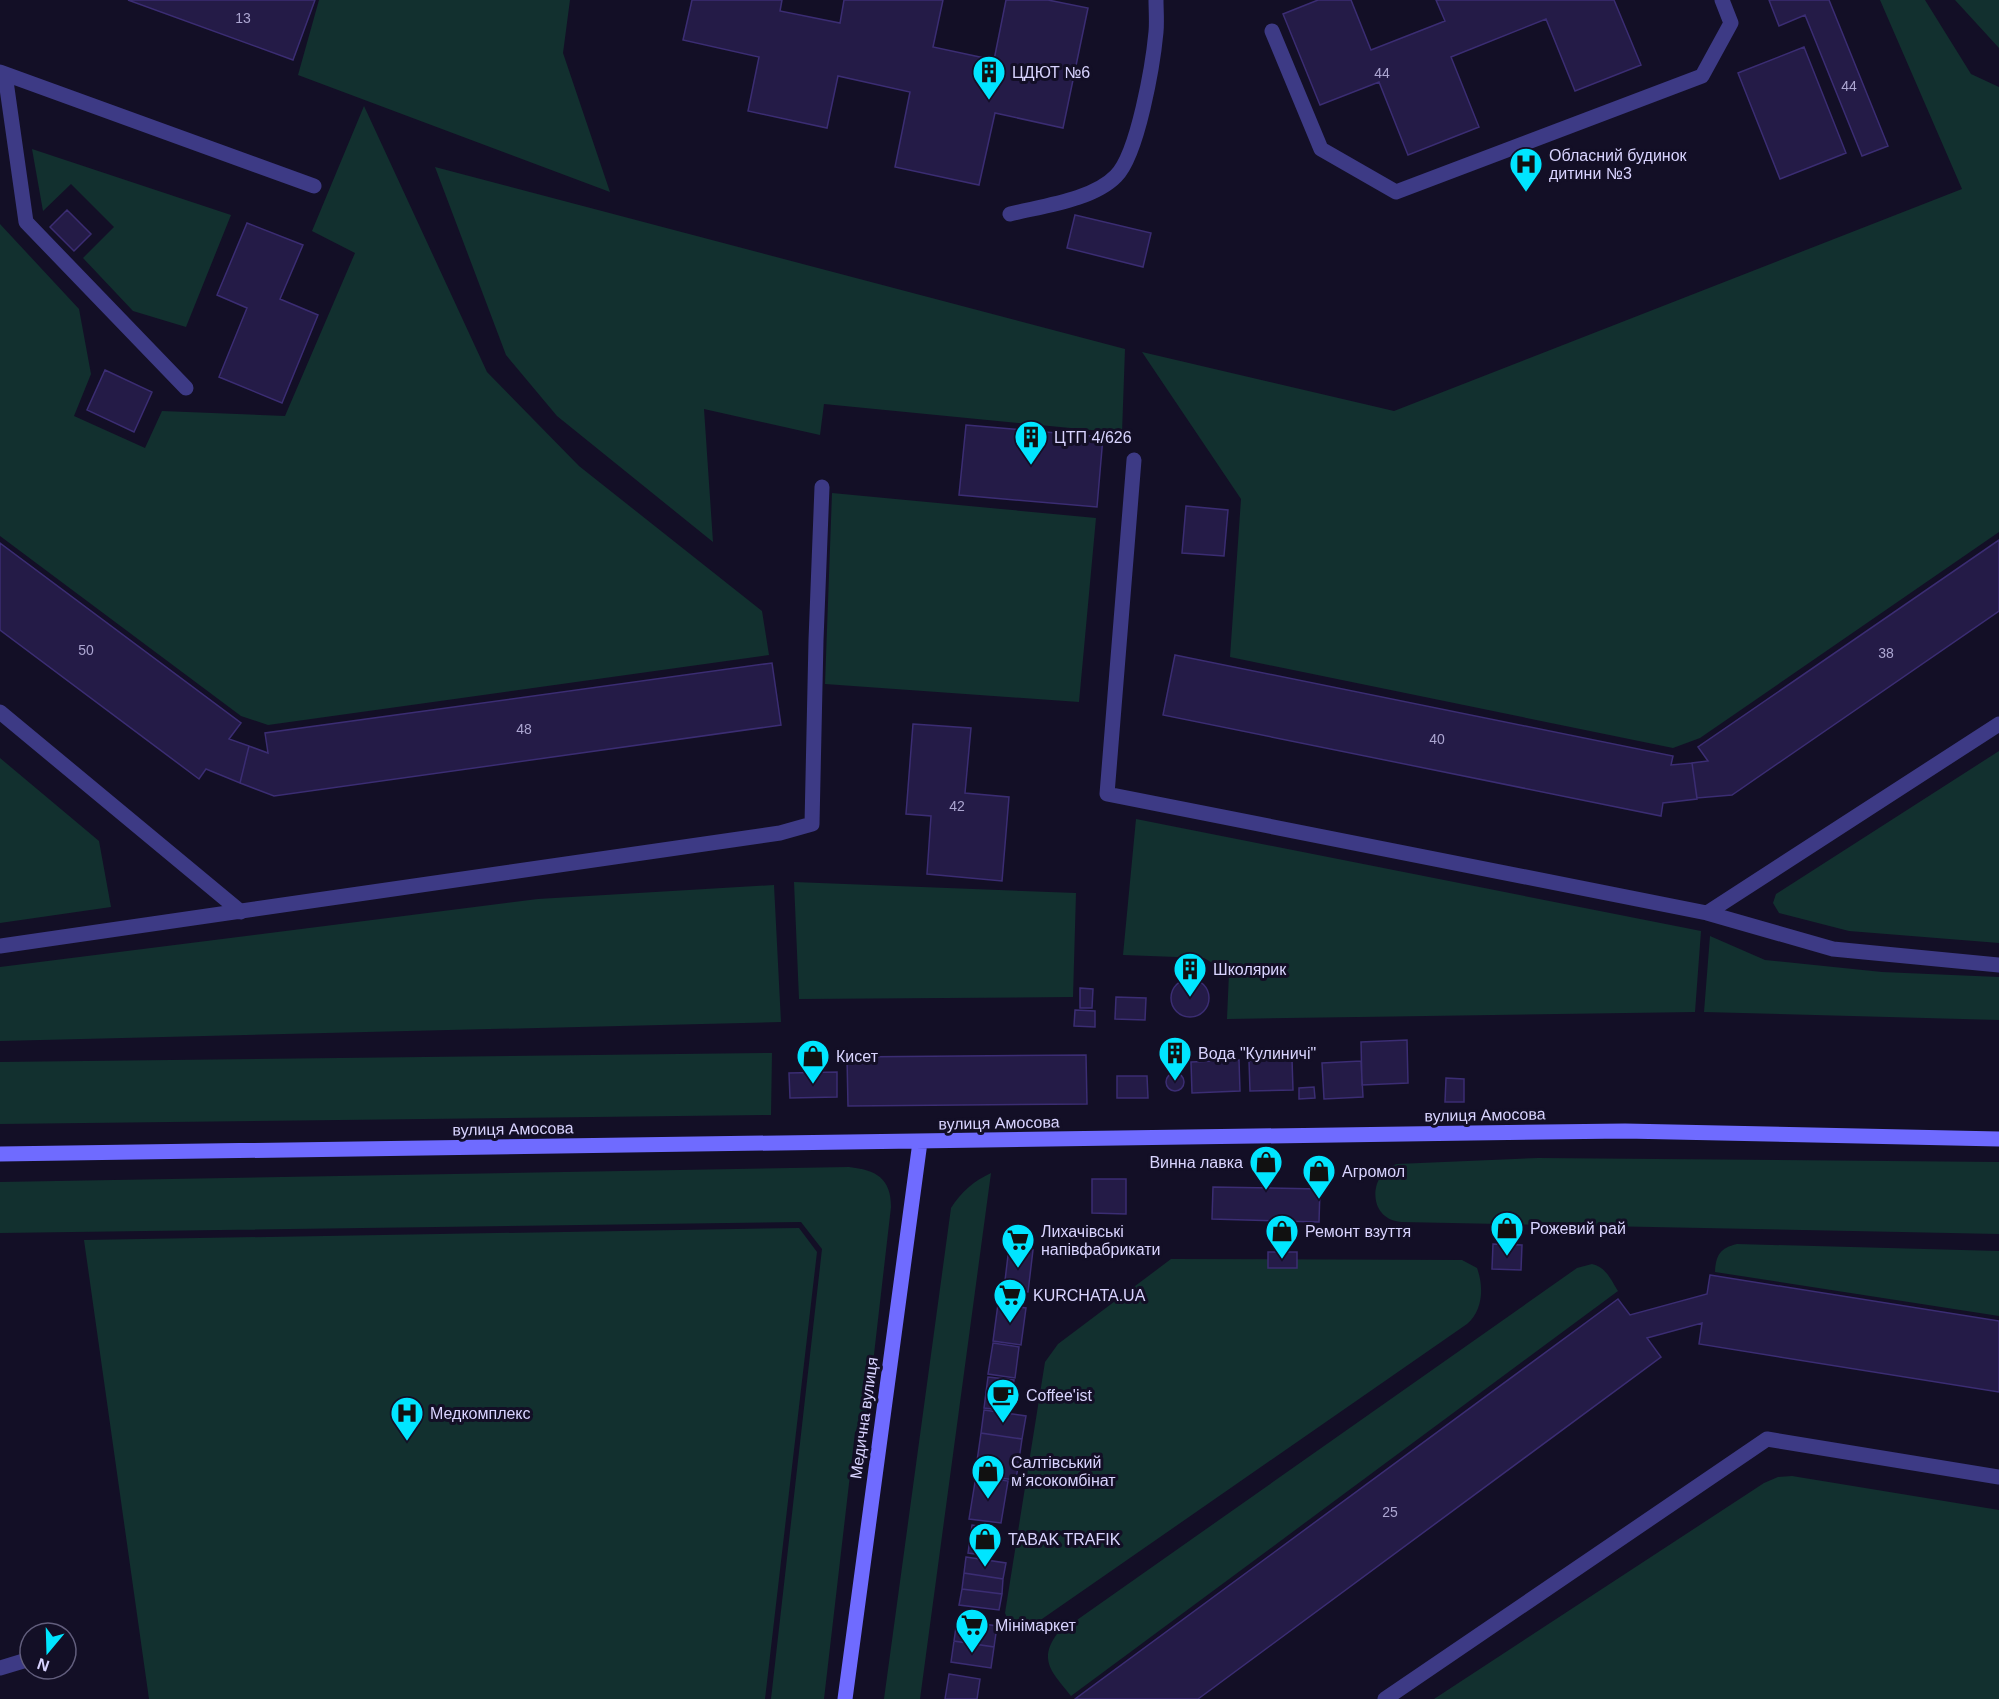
<svg xmlns="http://www.w3.org/2000/svg" width="1999" height="1699" viewBox="0 0 1999 1699" font-family="Arial,sans-serif">
	<style>
		.green { fill: #12302f }
		.building { fill: #241b47; stroke: #3b2d73; stroke-width: 1.5 }
		.lines { fill: none; stroke-linecap: round; stroke-linejoin: round }
		.lane { stroke: #3d3a85; stroke-width: 15 }
		.secondary { stroke: #6f6bff; stroke-width: 15 }
		.labels { text-anchor: middle; dominant-baseline: central; stroke-width: 6; stroke-linejoin: round; paint-order: stroke }
		.number-label { font-size: 14px; fill: #aca6d1 }
		.poi-label { font-size: 16px; fill: #d9d4ff; stroke: #130f26; text-anchor: start }
		.street-label { font-size: 16px; fill: #d9d4ff; stroke: #130f26 }
	</style>
	<rect width="100%" height="100%" fill="#130f26"/>
	<path class="green" d="M319 0H570L563 53 610 192 298 75Z
		M1880 0H1925L1971 74 1999 87V532L1700 738 1673 748 1230 657 1241 499 1142 352 1394 411 1962 189Z
		M1955 0H1999V48Z
		M364 106 487 372 579 466 762 611 769 655 268 725 241 716 0 536V224L79 309 91 374 74 416 145 448 162 411 285 416 355 253 312 231Z
		M32 149 231 215 186 327 133 311 83 258 114 227 71 184 43 211Z
		M435 167 1125 349 1122 433 824 404 820 435 704 409 713 542 557 416 506 355Z
		M832 493 1096 518 1079 702 825 684Z
		M1999 751V943L1849 931 1779 913 1773 903 1776 894Z
		M0 758 99 841 111 907 0 923Z
		M1136 819 1701 931 1695 1012 1227 1019 1229 973 1204 958 1123 955Z
		M794 882 1076 893 1073 997 799 999Z
		M774 885 781 1022 0 1041V967L538 899Z
		M1710 936 1765 960 1882 972 1999 977V1020L1704 1012Z
		M772 1053 771 1115 0 1124V1062Z
		M1538 1158 1999 1162V1234L1401 1222C1366 1219 1369 1172 1397 1164Z
		M849 1167C876 1170 891 1178 891 1207L867 1415 855 1432 824 1699H771L822 1249 801 1222 0 1233V1182Z
		M991 1173 920 1699H884L951 1208C961 1192 974 1181 991 1173Z
		M799 1228 817 1252 765 1699H149L84 1240Z
		M1737 1244 1999 1251V1316L1715 1272C1716 1255 1720 1248 1737 1244Z
		M1171 1259 1462 1260 1477 1268C1484 1287 1483 1310 1467 1324L1029 1628C1016 1631 1010 1626 1005 1613L1045 1362 1058 1344Z
		M1592 1264C1606 1267 1611 1280 1618 1291L1071 1696C1054 1674 1037 1661 1057 1634L1577 1268Z
		M1792 1476 1999 1510V1699H1434L1764 1483 1778 1477Z"/>
	<path class="building" d="M128 0H315L293 60Z
		M692 0H782L780 11 840 23 844 0H943L933 47 994 60 1006 0H1048L1088 8 1063 128 995 113 979 185 895 167 910 92 838 76 827 128 748 111 759 57 683 40Z
		M1318 0H1351L1371 50 1445 21 1436 0H1614L1641 65 1575 91 1546 19 1451 57 1479 127 1408 155 1379 82 1320 105 1283 14Z
		M1769 0H1829L1888 146 1862 156 1805 15 1779 26Z
		M1804 47 1846 153 1780 179 1738 73Z
		M67 210 91 234 74 251 50 227Z
		M1075 215 1151 233 1143 267 1067 248Z
		M247 223 303 245 280 299 318 315 282 403 219 377 247 308 217 295Z
		M105 370 152 392 134 432 87 410Z
		M966 425 1103 437 1097 507 959 495Z
		M1186 506 1228 510 1224 556 1182 553Z
		M1999 540V611L1732 795 1697 798 1692 763 1708 761 1698 747Z
		M0 543 241 723 229 739 249 746 240 783 206 769 199 779 0 630Z
		M1175 655 1673 756 1671 765 1692 763 1697 799 1663 803 1661 816 1163 715Z
		M772 663 781 725 274 796 240 783 249 746 268 753 265 733Z
		M913 724 971 728 965 793 1009 797 1002 881 927 874 931 816 906 814Z
		M1171 998a19 19 0 1 1 38 0a19 19 0 1 1-38 0Z
		M1080 988 1093 989 1092 1008H1080Z
		M1116 997 1146 998 1145 1020 1115 1019Z
		M1075 1010 1095 1011V1027L1074 1026Z
		M1407 1040 1408 1083 1362 1085 1361 1042Z
		M1086 1055 1087 1104 848 1106 847 1057Z
		M1292 1059 1293 1090 1250 1091 1249 1061Z
		M1239 1060 1240 1091 1192 1093 1191 1062Z
		M1361 1061 1363 1097 1324 1099 1322 1063Z
		M837 1072V1097L790 1098 789 1073Z
		M1166 1082a9 9 0 1 1 18 0a9 9 0 1 1-18 0Z
		M1117 1076H1147L1148 1098H1117Z
		M1446 1078 1464 1079V1102H1445Z
		M1314 1087 1315 1098 1299 1099V1088Z
		M1092 1179H1126V1214L1092 1213Z
		M1213 1187 1320 1189 1319 1222 1212 1219Z
		M1493 1244 1522 1245 1521 1270 1492 1269Z
		M1009 1247 1033 1250 1028 1292 1004 1289Z
		M1268 1252H1297V1268H1268Z
		M1710 1275 1999 1321V1392L1699 1344 1702 1323 1647 1338 1661 1357 1198 1699H1075L1618 1299 1630 1315 1707 1294Z
		M998 1304 1026 1308 1021 1345 993 1341Z
		M993 1343 1019 1347 1015 1378 988 1374Z
		M988 1377 1014 1380 1009 1411 984 1408Z
		M984 1410 1026 1416 1022 1439 981 1433Z
		M981 1433 1022 1439 1016 1480 975 1475Z
		M976 1476 1008 1481 1001 1523 969 1519Z
		M972 1525 996 1529 992 1556 968 1553Z
		M966 1557 1006 1563 1003 1579 964 1573Z
		M964 1573 1003 1579 1002 1594 962 1589Z
		M962 1589 1002 1594 999 1610 959 1605Z
		M957 1620 997 1626 994 1647 954 1641Z
		M954 1641 994 1647 991 1668 951 1662Z
		M949 1674 980 1679 977 1699H945Z"/>
	<g class="lines">
		<path class="lane" d="M1272 31 1321 149 1396 192 1702 76 1731 23 1722 0
			M0 72 314 186
			M5 74 26 222 186 388
			M1010 214C1042 206 1093 200 1116 176 1138 154 1153 64 1156 32 1157 22 1156 10 1156 0
			M1134 460 1107 794 1707 913 1833 949 1999 965
			M0 712 241 912
			M1707 913 1999 724
			M0 946 780 833 812 824 816 640 822 487
			M0 1668 30 1659
			M1385 1699 1767 1439 1999 1477"/>
		<path class="secondary" d="M0 1154 1472 1133 1625 1131 1999 1139
			M845 1699 920 1142"/>
	</g>
	<defs>
		<g id="building-pin" transform="scale(1.725)"><path d="M0 17L-7.5 6A9.5 9.5 0 1 1 7.5 6Z" fill="#00e5ff" stroke="#130f26"/><path d="M-4-6H4V6H1V3H-1V6H-4ZM-2.5-4.3h1.7v1.8h-1.7ZM.8-4.3h1.7v1.8H.8ZM-2.5-1h1.7V.8h-1.7ZM.8-1h1.7V.8H.8Z" fill="#111"/></g>
		<g id="hospital-pin" transform="scale(1.725)"><path d="M0 17L-7.5 6A9.5 9.5 0 1 1 7.5 6Z" fill="#00e5ff" stroke="#130f26"/><path d="M-5-5h3v3.5h4V-5h3V5h-3V1.5h-4V5h-3Z" fill="#111"/></g>
		<g id="shop-pin" transform="scale(1.725)"><path d="M0 17L-7.5 6A9.5 9.5 0 1 1 7.5 6Z" fill="#00e5ff" stroke="#130f26"/><path d="M-5-2.5h2.3a2.7 3.5 0 0 1 5.4 0H5L5.5 6h-11ZM-1.5-2.5h3a1.5 2.3 0 0 0-3 0Z" fill="#111"/></g>
		<g id="supermarket-pin" transform="scale(1.725)"><path d="M0 17L-7.5 6A9.5 9.5 0 1 1 7.5 6Z" fill="#00e5ff" stroke="#130f26"/><path d="M-6-5.5h2.5l.6 2H6L4.5 2H-2.5L-4.4-4H-6ZM-1.5 3.2a1.3 1.3 0 1 0 .1 0ZM3 3.2a1.3 1.3 0 1 0 .1 0Z" fill="#111"/></g>
		<g id="cafe-pin" transform="scale(1.725)"><path d="M0 17L-7.5 6A9.5 9.5 0 1 1 7.5 6Z" fill="#00e5ff" stroke="#130f26"/><path d="M-5.5-4.5H6V0H3Q3 3.5 0 3.5H-2.5Q-5.5 3.5-5.5 0ZM3-3.2v2h1.7v-2ZM-6 4.5H4V6H-6Z" fill="#111"/></g>
	</defs>
	<g fill-rule="evenodd">
		<use href="#building-pin" x="989" y="72"/>
		<use href="#hospital-pin" x="1526" y="164"/>
		<use href="#building-pin" x="1031" y="437"/>
		<use href="#building-pin" x="1190" y="969"/>
		<use href="#building-pin" x="1175" y="1053"/>
		<use href="#shop-pin" x="813" y="1056"/>
		<use href="#shop-pin" x="1266" y="1162"/>
		<use href="#shop-pin" x="1319" y="1171"/>
		<use href="#shop-pin" x="1507" y="1228"/>
		<use href="#shop-pin" x="1282" y="1231"/>
		<use href="#supermarket-pin" x="1018" y="1240"/>
		<use href="#supermarket-pin" x="1010" y="1295"/>
		<use href="#cafe-pin" x="1003" y="1395"/>
		<use href="#hospital-pin" x="407" y="1413"/>
		<use href="#shop-pin" x="988" y="1471"/>
		<use href="#shop-pin" x="985" y="1539"/>
		<use href="#supermarket-pin" x="972" y="1625"/>
	</g>
	<g class="labels">
		<g class="number-label">
			<text x="243" y="18">13</text>
			<text x="1382" y="73">44</text>
			<text x="1849" y="86">44</text>
			<text x="86" y="650">50</text>
			<text x="1886" y="653">38</text>
			<text x="524" y="729">48</text>
			<text x="1437" y="739">40</text>
			<text x="957" y="806">42</text>
			<text x="1390" y="1512">25</text>
		</g>
		<g class="poi-label">
			<text x="1012" y="72">ЦДЮТ №6</text>
			<text x="1549" y="155">Обласний будинок<tspan x="1549" dy="18">дитини №3</tspan></text>
			<text x="1054" y="437">ЦТП 4/626</text>
			<text x="1213" y="969">Школярик</text>
			<text x="1198" y="1053">Вода "Кулиничі"</text>
			<text x="836" y="1056">Кисет</text>
			<text x="1243" y="1162" text-anchor="end">Винна лавка</text>
			<text x="1342" y="1171">Агромол</text>
			<text x="1530" y="1228">Рожевий рай</text>
			<text x="1041" y="1231">Лихачівські<tspan x="1041" dy="18">напівфабрикати</tspan></text>
			<text x="1305" y="1231">Ремонт взуття</text>
			<text x="1033" y="1295">KURCHATA.UA</text>
			<text x="1026" y="1395">Coffee'ist</text>
			<text x="430" y="1413">Медкомплекс</text>
			<text x="1011" y="1462">Салтівський<tspan x="1011" dy="18">мʼясокомбінат</tspan></text>
			<text x="1008" y="1539">TABAK TRAFIK</text>
			<text x="995" y="1625">Мінімаркет</text>
		</g>
		<g class="street-label">
			<text transform="translate(1485 1115) rotate(-1)">вулиця Амосова</text>
			<text transform="translate(999 1123) rotate(-1)">вулиця Амосова</text>
			<text transform="translate(513 1129) rotate(-1)">вулиця Амосова</text>
			<text transform="translate(864 1418) rotate(-82)">Медична вулиця</text>
		</g>
	</g>
	<g transform="translate(48 1651) rotate(199)"><circle r="28" fill="#130f26" stroke="#625e7d" stroke-width="1.5"/>
	<path d="M0-4.5L10 22L0 15L-10 22Z" fill="#00e5ff"/>
	<text y="-9" font-size="16" font-weight="bold" text-anchor="middle" fill="#d9d4ff">N</text>
	</g>
</svg>
